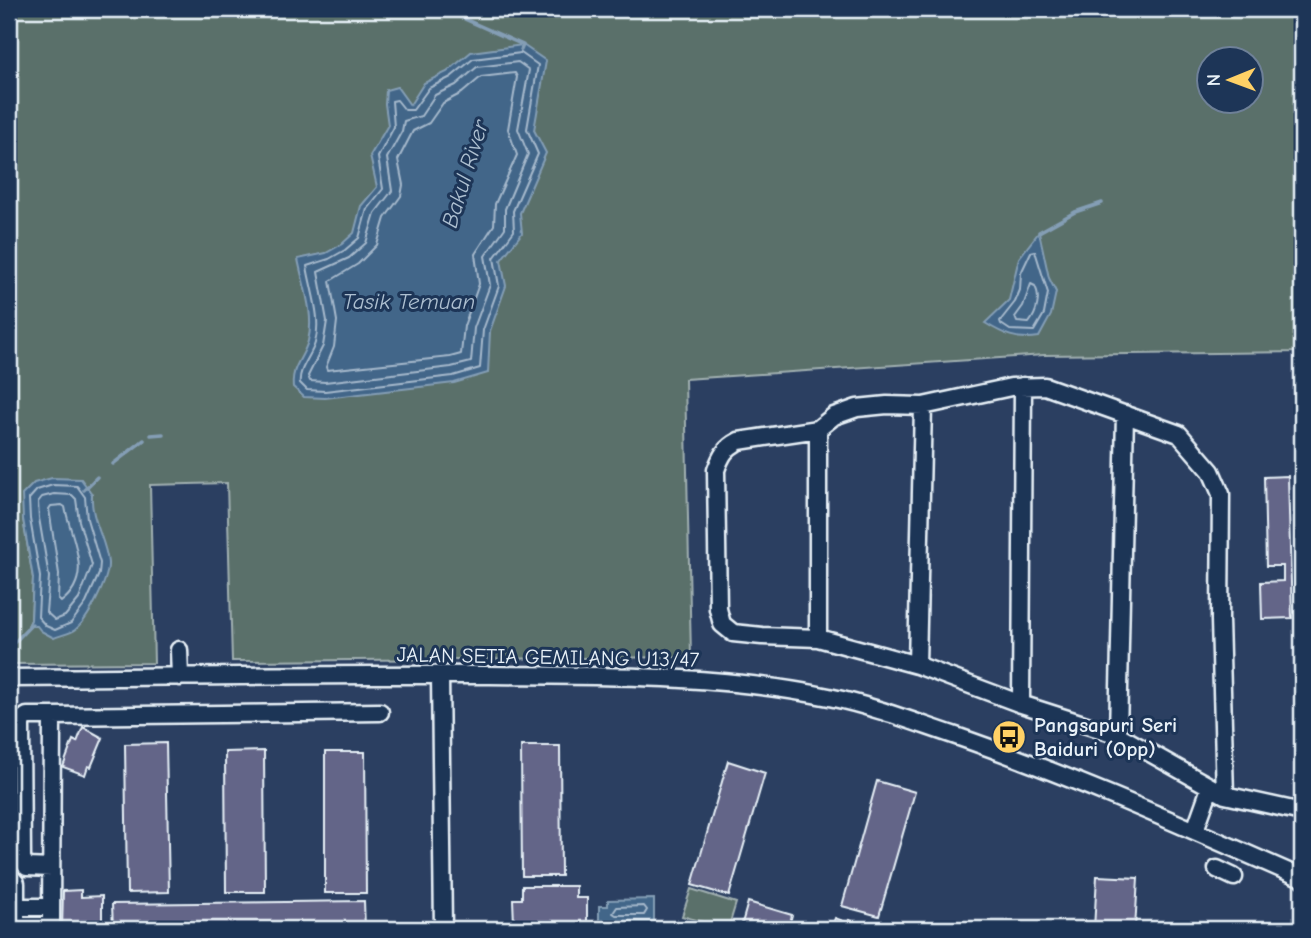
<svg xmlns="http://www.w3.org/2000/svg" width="1311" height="938" viewBox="0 0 1311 938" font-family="'Comic Neue',sans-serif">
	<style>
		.green { fill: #5a6f6a; stroke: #a1b0b1; stroke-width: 2; fill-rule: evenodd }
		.water { fill: #426689; stroke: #849eb5; stroke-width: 2 }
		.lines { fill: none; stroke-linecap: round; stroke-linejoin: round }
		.shore { stroke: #a6b9cc; stroke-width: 2 }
		.stream { stroke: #849eb5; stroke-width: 3.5 }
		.building { fill: #646588; stroke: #e8f1f8; stroke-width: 2 }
		.minor-casing { stroke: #e8f1f8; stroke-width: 21 }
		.minor { stroke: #1d3557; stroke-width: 16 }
		.labels { text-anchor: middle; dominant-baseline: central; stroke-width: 6; stroke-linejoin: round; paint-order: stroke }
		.street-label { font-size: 21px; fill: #e8f1f8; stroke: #1d3557 }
		.poi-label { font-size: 21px; font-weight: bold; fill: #e8f1f8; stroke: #1d3557; text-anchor: start }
		.water-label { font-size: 23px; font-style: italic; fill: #aec0d1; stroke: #1d3557 }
	</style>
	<rect width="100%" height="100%" fill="#2b3f61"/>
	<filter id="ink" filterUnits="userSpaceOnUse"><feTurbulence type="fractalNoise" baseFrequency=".0143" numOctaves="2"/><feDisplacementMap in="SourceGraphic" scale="14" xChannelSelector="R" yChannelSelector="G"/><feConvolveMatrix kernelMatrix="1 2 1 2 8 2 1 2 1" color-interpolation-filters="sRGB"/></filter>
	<g filter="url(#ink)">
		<path class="green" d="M9 9H1302V352L1044 355 685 379 691 657 232 661 227 483 150 485 154 663 9 664ZM1210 60H1252V102H1210ZM92 494 91 505 94 517 28 626 31 620 33 578 23 519Z
			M691 889 736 903 728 929 682 916Z"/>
		<path class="water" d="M523 45 546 61 534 130 546 153 520 213 522 233 501 260 506 286 490 331 488 373 454 383 325 398 304 397 293 387C291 366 303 359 308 341 315 315 303 285 298 259L326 253 342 244 354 233 361 206 377 187 370 156 388 125 385 104 386 90 397 87 410 105 424 83 447 72 471 52Z
			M1039 232 1049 278 1056 292 1051 315 1039 337C1017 341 1003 334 985 323L1009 300 1019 258Z
			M52 478 81 479 92 494C90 519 106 539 108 563 109 579 88 620 75 630 69 634 60 635 54 638L41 631 37 626H28L31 620 33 578 23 519 22 495 34 483Z
			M654 899V922L599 923V906H608V900Z"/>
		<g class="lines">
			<path class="shore" d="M521 53 538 65 527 129 538 154 513 211 514 231 494 258 499 286 483 330 480 368 453 376 325 391 307 390 300 383C298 369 311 357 315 343 322 317 311 292 307 266L329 259 345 250 359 238 367 209 383 189 378 157 394 127 392 101 397 100 405 110H413L429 88 451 77 473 59Z
				M518 62 529 70 518 129 528 154 505 209V228L485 256 490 285 474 328 471 362 451 367 325 382 310 381 308 376 323 346 327 321 318 272 349 258 366 243 375 213 392 191 387 158 402 131 404 121 421 116 435 95 456 85 477 67Z
				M515 73 517 77 508 129 517 155 495 204 494 225 475 254 479 284 464 326 461 354 450 357 327 370 326 367 334 347 337 321 330 281 358 264 377 245 385 218 401 196 403 185 398 160 413 131 429 123 443 103 462 93 481 77Z
				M1035 251 1048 293 1044 314 1034 331 1010 330 1001 324 1000 321 1015 302 1020 290 1021 273 1031 252Z
				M1031 284 1035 286C1041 297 1037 313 1029 323L1017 322 1015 317 1023 306Z
				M53 485 77 486 85 497 87 519 100 563 99 574 86 603 71 623 55 630 46 626 38 617 40 577 30 519 29 499 37 490Z
				M54 494 72 495 76 499 79 521 92 565 79 599 65 616 55 620 46 612 49 577 39 518 38 502 42 497Z
				M62 505 65 507C71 540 95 576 61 602L58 599 59 574 49 509 51 506Z
				M644 906 647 910 644 915H616L613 913 617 907Z"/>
			<path class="stream" d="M459 9 460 17 523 45 521 50
				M513 9 545 16 549 9
				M1039 232 1075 212 1102 203
				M151 435 163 434
				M113 464 144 440
				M84 490 97 477
				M9 648 32 624"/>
		</g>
		<path class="building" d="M1288 476 1292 618 1262 619 1261 582 1283 581V566H1266L1264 477Z
			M83 727 103 738 91 767 88 766 85 775 63 767 73 740 77 742Z
			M166 743 169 892 127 893 125 744Z
			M521 746H560L561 876H522Z
			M264 751 265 892H226L225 752Z
			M325 752H365L366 893H325Z
			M728 761 765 773 729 896 692 885Z
			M877 781 915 792 879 916 842 906Z
			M1097 876 1138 878 1135 929H1094Z
			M522 886H576V898H587V923L514 924 513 899H522Z
			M81 890V897L102 896V929H62L63 891Z
			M364 901 365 929H113L112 904Z
			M748 902 792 915 788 929 741 927Z
			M835 918 848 923 849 920 875 929H831Z
			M683 923 704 929H681Z"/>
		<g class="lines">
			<g class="minor-casing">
				<path id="minor" d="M818 638V429
					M179 650 180 677
					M917 665 923 406
					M440 675 443 929
					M9 678C169 677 329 674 490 675 603 676 717 674 829 697 873 706 914 722 956 736 1075 777 1188 828 1302 878
					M1021 704 1023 386
					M1118 735 1125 414
					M1225 795 1220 620 1221 494 1211 471 1179 434 1045 386 1011 387 923 406 887 405 857 408 834 416 818 429 739 441C725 448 721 456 716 470L718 609 722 624 733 633 762 636 818 638 917 665 1021 704 1118 735 1225 795 1302 812
					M1195 830 1210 788
					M51 868 27 867 22 859 21 725 22 720 27 716H52
					M1217 869 1234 877
					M9 875 16 883V929
					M16 907H51
					M16 926H51
					M51 929 52 716 380 712"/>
			</g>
			<use href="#minor" class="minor"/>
		</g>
	</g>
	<defs>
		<g id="bus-disc" transform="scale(1.75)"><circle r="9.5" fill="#ffd166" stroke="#1d3557"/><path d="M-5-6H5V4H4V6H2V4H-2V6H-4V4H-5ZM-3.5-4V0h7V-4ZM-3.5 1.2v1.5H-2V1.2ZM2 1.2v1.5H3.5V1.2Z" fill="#111"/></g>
	</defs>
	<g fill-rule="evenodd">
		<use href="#bus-disc" x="1009" y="737"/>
	</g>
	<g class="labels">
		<g class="street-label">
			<text transform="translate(548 657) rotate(1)">JALAN SETIA GEMILANG U13/47</text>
		</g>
		<g class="poi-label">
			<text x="1034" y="725">Pangsapuri Seri<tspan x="1034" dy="24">Baiduri (Opp)</tspan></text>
		</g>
		<g class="water-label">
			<text transform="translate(465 174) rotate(-73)">Bakul River</text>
			<text x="409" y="301">Tasik Temuan</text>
		</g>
	</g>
	<rect width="1311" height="938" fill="none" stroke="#1d3557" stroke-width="35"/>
	<rect x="18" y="18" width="1276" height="903" fill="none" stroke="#e8f1f8" stroke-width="2.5" filter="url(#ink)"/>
	<g transform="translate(1230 80) rotate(269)"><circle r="33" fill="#1d3557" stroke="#6e8097" stroke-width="2"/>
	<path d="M0-5L12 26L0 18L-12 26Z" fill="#ffd166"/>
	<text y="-10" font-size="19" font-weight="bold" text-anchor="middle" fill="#e8f1f8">N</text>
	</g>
</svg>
